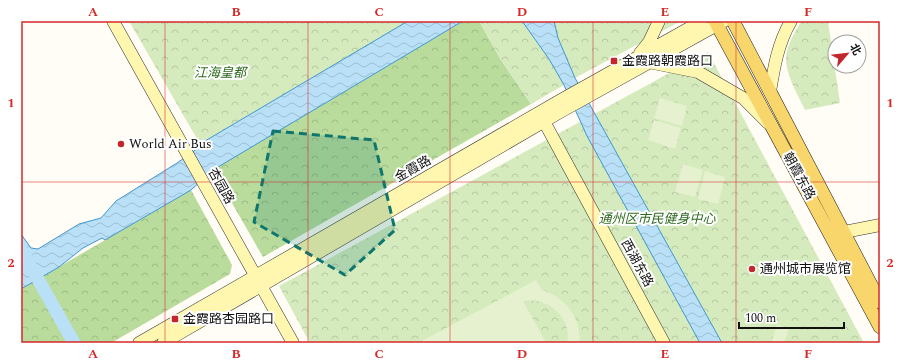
<svg xmlns="http://www.w3.org/2000/svg" width="901" height="364" viewBox="0 0 901 364" font-family="Spectral,'Noto Sans SC',serif">
	<style>
		.forest { fill: url(#forest-crowns) }
		.park { fill: url(#park-crowns) }
		.pitch { fill: #e6f2cf }
		.water { fill: url(#water-waves); stroke: #3f96cf }
		.lines { fill: none; stroke-linecap: round; stroke-linejoin: round }
		.river { stroke: #b9e0f7; stroke-width: 13 }
		.secondary-casing { stroke: #333; stroke-width: 13 }
		.primary-casing { stroke: #222; stroke-width: 14 }
		.secondary { stroke: #fff6b0; stroke-width: 12 }
		.primary { stroke: #f9d66b; stroke-width: 13 }
		.marked { fill: #0f766e; fill-opacity: 0.2; stroke: #0f766e; stroke-width: 3; stroke-dasharray: 8 5; stroke-linejoin: round }
		.grid { fill: none; stroke: #d62828; stroke-width: 1; stroke-opacity: 0.55 }
		.poi-dot { fill: #c4262e; stroke: #fff; stroke-width: 1.5 }
		.labels { text-anchor: middle; dominant-baseline: central; stroke-width: 4; stroke-linejoin: round; paint-order: stroke }
		.poi-label { font-size: 13px; fill: #111; stroke: #fff; text-anchor: start }
		.park-label { font-size: 13px; font-style: italic; fill: #2f6b1f; stroke: #fff }
		.street-label { font-size: 13px; fill: #111; stroke: #fff }
		.neatline { fill: none; stroke: #d62828; stroke-width: 1.5 }
		.grid-label { font-size: 13px; text-anchor: middle; font-weight: bold; fill: #d62828 }
	</style>
	<defs>
		<pattern id="forest-crowns" width="20" height="18" patternUnits="userSpaceOnUse"><rect width="20" height="18" fill="#b9dc9c"/><path d="M2 6a3 3 0 1 1 6 0M12 15a3 3 0 1 1 6 0" fill="none" stroke="#9ebc85"/></pattern>
		<pattern id="park-crowns" width="20" height="18" patternUnits="userSpaceOnUse"><rect width="20" height="18" fill="#d5ebbd"/><path d="M2 6a3 3 0 1 1 6 0M12 15a3 3 0 1 1 6 0" fill="none" stroke="#b6c8a1"/></pattern>
		<pattern id="water-waves" width="16" height="10" patternUnits="userSpaceOnUse"><rect width="16" height="10" fill="#b9e0f7"/><path d="M0 5q4-4 8 0t8 0" fill="none" stroke="#9ebfd3"/></pattern>
	</defs>
	<rect width="100%" height="100%" fill="#fffdf5"/>
	<path class="forest" d="M463 21H479L501 60 531 104 263 257 213 170Z
		M191 190 232 265 230 274 111 343H21V289Z"/>
	<path class="park" d="M129 21H408L200 144Z
		M479 21H522L549 59 564 85 531 104 501 60Z
		M554 21H681L575 78 558 38Z
		M802 21H828L840 103 805 110C798 95 787 77 786 61 785 49 795 30 802 21Z
		M708 52 864 343H310L279 286Z"/>
	<path class="pitch" d="M660 98 687 106 682 126 654 118Z
		M654 120 681 128 675 149 648 140Z
		M683 164 703 170 695 197 675 192Z
		M705 171 725 177 718 204 698 199Z
		M536 280 542 290C564 297 583 318 579 343H567C573 318 547 296 523 301L546 343H418Z
		M777 325 789 328 784 343H771Z"/>
	<path class="water" d="M408 21H463L213 170 191 190 105 240 102 238 83 248 59 267 21 289V234L31 248 38 249 79 224 101 218 116 201 177 163 201 146 200 144Z
		M522 21H554L558 38 575 78 722 343H700L587 136 564 85 549 59Z"/>
	<g class="lines">
		<path class="river" d="M21 249 74 343"/>
		<g class="secondary-casing">
			<path id="secondary" d="M113 21 293 343
				M640 53 649 42 659 21
				M648 62 698 72 743 98 768 123
				M770 92C774 67 778 43 791 21
				M540 114 664 343
				M834 234 880 225
				M139 343 561 100 702 21
				M163 343 562 111 724 21"/>
		</g>
		<g class="primary-casing">
			<path id="primary" d="M715 21 880 327
				M733 21 880 302"/>
		</g>
		<use href="#secondary" class="secondary"/>
		<use href="#primary" class="primary"/>
	</g>
	<path class="marked" d="M273 131 374 140 395 230 345 275 254 222Z"/>
	<path class="grid" d="M165 21V343M308 21V343M450 21V343M593 21V343M736 21V343M21 182H880"/>
	<g class="poi-dot">
		<rect x="610" y="57" width="8" height="8" rx="2"/>
		<circle cx="121" cy="144" r="4"/>
		<circle cx="752" cy="269" r="4"/>
		<rect x="171" y="315" width="8" height="8" rx="2"/>
	</g>
	<g class="labels">
		<g class="poi-label">
			<text x="622" y="61">金霞路朝霞路口</text>
			<text x="129" y="144">World Air Bus</text>
			<text x="760" y="269">通州城市展览馆</text>
			<text x="183" y="319">金霞路杏园路口</text>
		</g>
		<g class="park-label">
			<text x="220" y="73">江海皇都</text>
			<text x="657" y="219">通州区市民健身中心</text>
		</g>
		<g class="street-label">
			<text transform="translate(413 169) rotate(-30)">金霞路</text>
			<text transform="translate(799 176) rotate(61)">朝霞东路</text>
			<text transform="translate(221 186) rotate(61)">杏园路</text>
			<text transform="translate(637 263) rotate(61)">西湖东路</text>
		</g>
	</g>
	<rect width="901" height="364" fill="none" stroke="#ffffff" stroke-width="44"/>
	<g transform="translate(847 54) rotate(62)"><circle r="19" fill="#ffffff" stroke="#a0a0a0"/>
	<path d="M0-3L7 15L0 10L-7 15Z" fill="#c4262e"/>
	<text y="-6" font-size="11" font-weight="bold" text-anchor="middle" fill="#111111">北</text>
	</g>
	<path d="M739 322v6h105v-6" fill="none" stroke="#111111" stroke-width="2"/>
	<text x="745" y="322" font-size="12" fill="#111111" stroke="#ffffff" stroke-width="3" paint-order="stroke">100 m</text>
	<rect x="22" y="22" width="857" height="320" class="neatline"/>
	<g class="grid-label">
		<text x="93" y="16">A</text>
		<text x="236" y="16">B</text>
		<text x="379" y="16">C</text>
		<text x="522" y="16">D</text>
		<text x="665" y="16">E</text>
		<text x="808" y="16">F</text>
		<text x="11" y="107">1</text>
		<text x="890" y="107">1</text>
		<text x="11" y="267">2</text>
		<text x="890" y="267">2</text>
		<text x="93" y="358">A</text>
		<text x="236" y="358">B</text>
		<text x="379" y="358">C</text>
		<text x="522" y="358">D</text>
		<text x="665" y="358">E</text>
		<text x="808" y="358">F</text>
	</g>
</svg>
